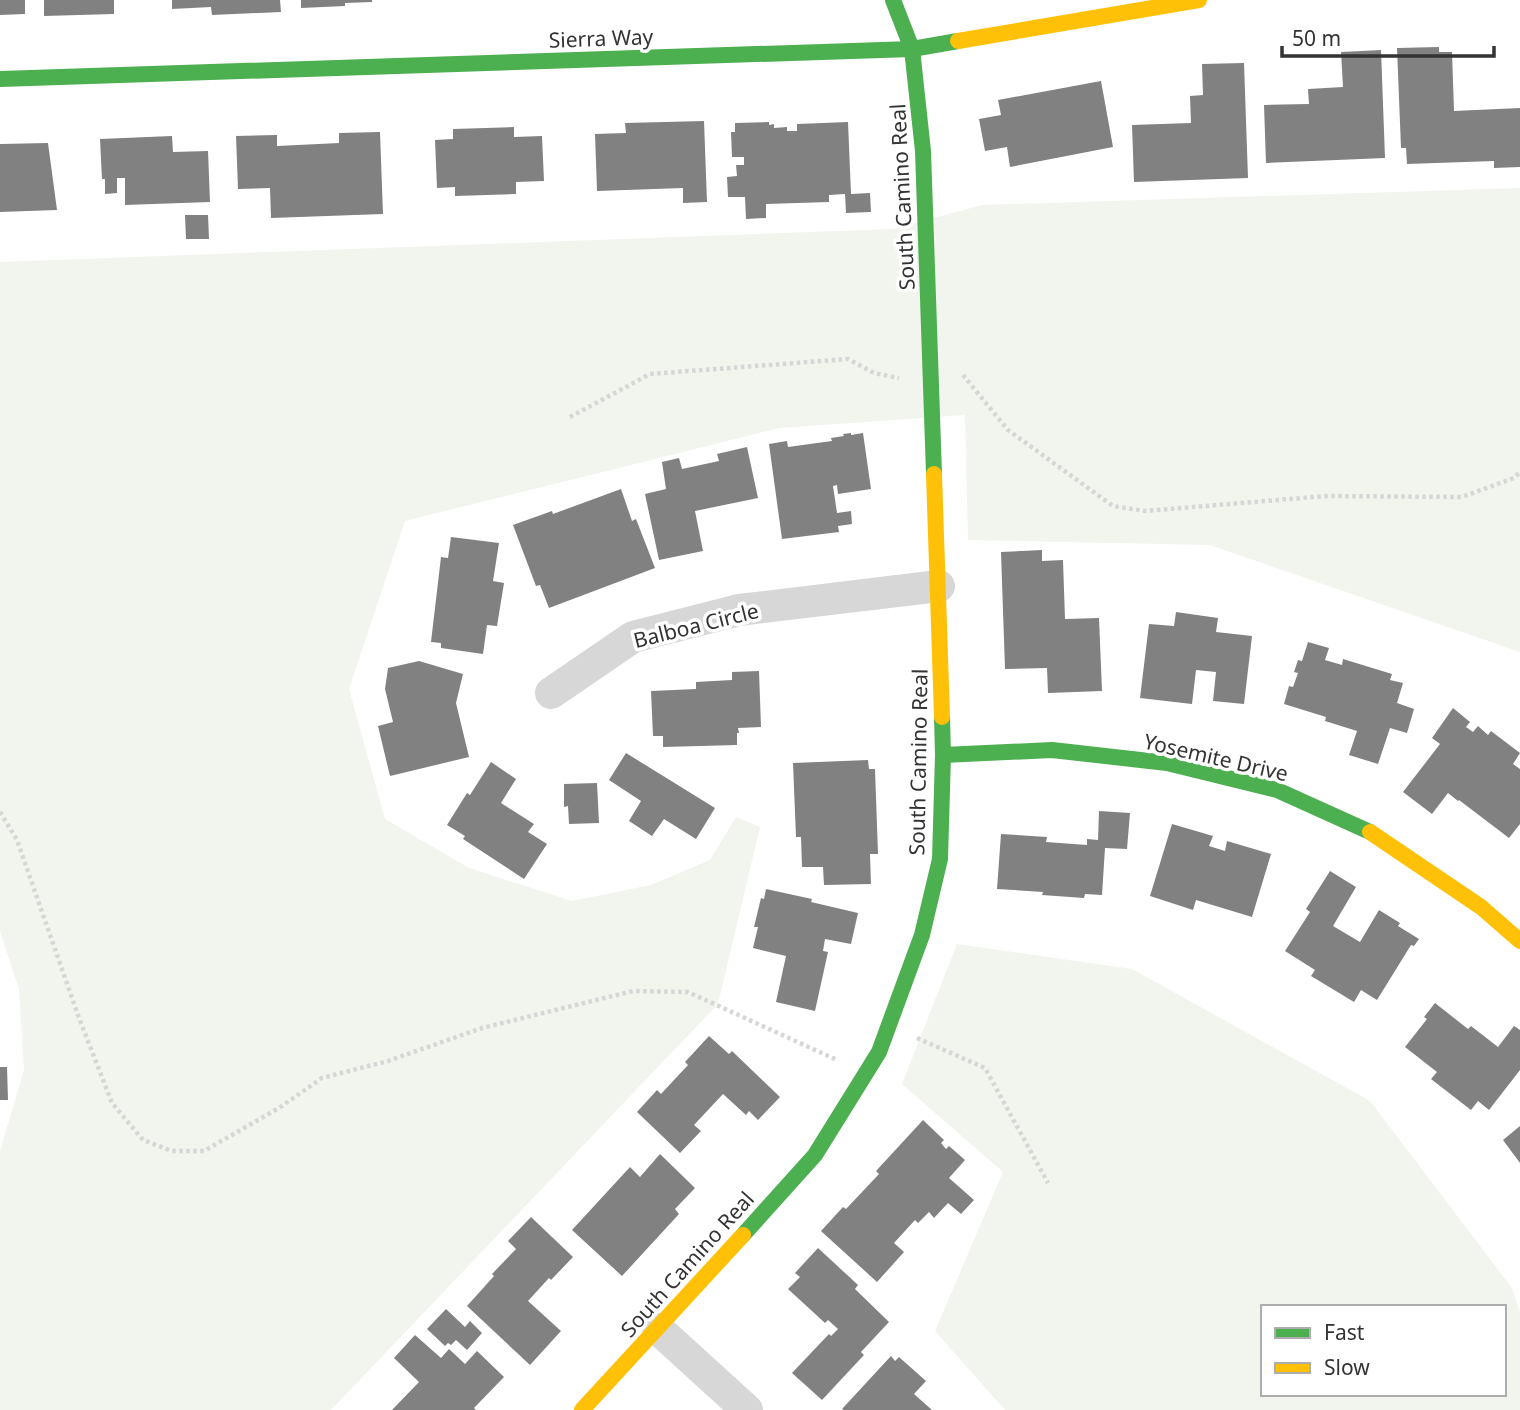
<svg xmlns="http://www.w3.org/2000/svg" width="1520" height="1410" viewBox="0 0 1520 1410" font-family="'Noto Sans',sans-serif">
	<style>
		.green { fill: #f1f5ed; fill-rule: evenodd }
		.building { fill: #818181 }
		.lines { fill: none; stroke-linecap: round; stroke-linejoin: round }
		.path { stroke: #d6d6d6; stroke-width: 4.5; stroke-dasharray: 3.5 3.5; stroke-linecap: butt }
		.street { stroke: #d7d7d7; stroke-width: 32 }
		.fast { stroke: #4caf50; stroke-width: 16 }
		.slow { stroke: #ffc107; stroke-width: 16 }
		.labels { text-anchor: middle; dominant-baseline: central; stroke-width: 7; stroke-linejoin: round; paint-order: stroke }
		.street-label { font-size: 21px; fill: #333; stroke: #fff }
	</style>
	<rect width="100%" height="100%" fill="#fff"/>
	<path class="green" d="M1520 188V652L1210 545 968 540 965 415 779 428 405 521 349 689 385 819 469 868 572 901 651 885 710 860 736 817 760 827 718 1004 331 1410H0V1151L24 1070 19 989 0 931V262L894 229 982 205Z
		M957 944 1132 969 1370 1101 1512 1288 1520 1313V1410H1005L935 1331 1003 1172 902 1084ZM1263 1307H1504V1394H1263Z"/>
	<path class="building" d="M0 0H25V14L0 15Z
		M44 0H114V14L44 16Z
		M172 0H280L281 12 212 15 211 7 172 9Z
		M301 0H372V2L345 3V6L301 8Z
		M1439 47V52H1452L1454 111 1520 108V167L1494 168V161L1407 164 1406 148H1401L1397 48Z
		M1381 50 1385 158 1266 163 1264 105 1309 104 1308 89 1343 87 1341 52Z
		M1244 63 1248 178 1134 182 1132 125 1191 123 1190 96 1203 95 1202 64Z
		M1101 81 1113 147 1010 167 1007 147 985 151 979 119 1001 115 998 100Z
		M704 121 707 202 683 203V188L597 191 595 134 626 133 625 123Z
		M769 122V125L774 124V128L787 127V131H797V124L848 122 851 194 870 193 871 212 846 213 845 194 829 195V202L766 204V218L746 219 745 197H728L727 177 737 176 736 165H744V157H732L731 132H735V123Z
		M514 127V137L542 136 544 181 516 182V194L455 196V187L437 188 435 140 453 139V129Z
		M380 132 383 214 271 218 270 188 238 189 236 136 277 135V146L339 143V133Z
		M172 136 173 152 208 151 210 202 125 205V178H117V193L105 194V179H102L100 139Z
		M48 143 57 210 0 212V144Z
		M185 215H208L209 239H186Z
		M851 433V435L863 433 871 489 838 494 837 485 833 486 837 513 851 511 852 524 838 526 839 532 782 539 769 444 787 441 788 447 832 441 831 438 844 436 843 434Z
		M747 447 758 498 695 511 703 551 659 560 645 494 666 489 662 462 679 458 682 469 719 461 717 454Z
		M621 489 632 521 636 519 655 568 549 608 540 585 536 586 513 525 552 511 553 514Z
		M451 537 499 543 493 581 504 583 497 626 487 625 483 654 441 648V643L431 642 441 557 448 558Z
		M1042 550V561L1063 560 1065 619 1099 618 1102 691 1048 693 1047 668 1005 669 1001 552Z
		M1176 612 1218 618 1216 632 1252 636 1244 704 1213 701 1216 672 1196 670 1192 704 1140 698 1149 624 1174 626Z
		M1308 642 1329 648 1325 660 1342 665 1343 659 1392 674 1390 680 1403 683 1397 703 1414 709 1407 733 1390 728 1378 764 1349 755 1357 731 1325 721 1326 717 1284 704 1289 686 1293 687 1298 673 1294 672 1298 660 1302 661Z
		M419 661 463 674 456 703 469 757 390 776 378 726 393 722 385 689 388 668Z
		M759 671 761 727 738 728 739 733H737V745L663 747V736H653L651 691 696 689V682L732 680V672Z
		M1453 708 1470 722 1466 727 1473 732 1478 726 1488 735 1491 731 1520 753 1513 764 1520 769V824L1509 838 1459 800 1458 801 1448 793 1432 814 1403 792 1440 744 1432 738Z
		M626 753 715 808 696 839 664 819 652 836 629 821 641 801 609 780Z
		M868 760 869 769H875L878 854H870L871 884 824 885 823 867H802L801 837H796L793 763Z
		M491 762 516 779 501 803 534 824 528 832 547 844 524 879 463 839 465 836 447 825 467 793 470 795Z
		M597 783 599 823 569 824 568 806 564 807V784Z
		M1099 811 1130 813 1127 849 1105 848 1102 895 1085 894 1084 898 1042 895 1043 892 997 889 1001 834 1047 837 1046 842 1087 845V839L1098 840Z
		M1172 824 1213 836 1209 846 1225 851 1227 841 1271 854 1252 917 1196 900 1193 910 1150 896Z
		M1330 871 1356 887 1333 926 1360 942 1379 910 1400 923 1398 926 1419 939 1414 946 1411 945 1377 1000 1361 990 1354 1002 1311 976 1315 970 1285 951 1310 912 1306 909Z
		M766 889 812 899 811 902 858 913 851 944 825 939 823 951 828 952 815 1011 776 1002 786 956 753 948 758 927H754L761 898 764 899Z
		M1435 1003 1468 1029 1471 1026 1498 1047 1514 1026 1520 1030V1070L1489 1110 1478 1101 1471 1110 1431 1079 1437 1072 1405 1047 1427 1019 1424 1017Z
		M709 1036 729 1054 732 1051 780 1097 758 1120 749 1111 746 1115 723 1094 694 1125 701 1131 680 1153 637 1112 657 1090 661 1094 688 1065 685 1062Z
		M0 1067H7L8 1100H0Z
		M923 1120 944 1140 941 1143 946 1149 949 1146 965 1160 949 1178 974 1200 961 1214 948 1203 934 1218 929 1212 918 1223 915 1220 894 1243 904 1252 877 1282 821 1231 843 1207 846 1209 879 1174 876 1171Z
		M1520 1126V1163L1503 1140Z
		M660 1154 695 1188 675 1209 679 1214 622 1276 572 1230 630 1167 640 1177Z
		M531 1217 573 1257 551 1280 549 1278 528 1301 561 1331 530 1365 467 1306 494 1276 492 1274 516 1249 508 1241Z
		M818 1248 858 1285 855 1289 889 1322 861 1352 864 1355 822 1400 792 1373 829 1334 831 1336 838 1329 828 1320 825 1323 788 1289 800 1277 795 1273Z
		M446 1309 465 1327 470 1321 482 1333 467 1350 456 1340 451 1345 448 1343 445 1346 427 1329Z
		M415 1335 441 1358 449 1349 465 1364 477 1351 504 1377 474 1408 476 1410H392L419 1382 394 1358Z
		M891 1356 895 1361 899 1357 926 1381 914 1394 932 1410H844L842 1409Z"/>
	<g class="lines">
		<path class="path" d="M963 375 1008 430 1113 506 1145 511 1326 496 1462 497 1514 478 1520 472
			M570 417 650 374 848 359 874 373 899 378
			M0 812 17 840 79 1018 112 1103 143 1140 172 1151H204L279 1108 322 1078 388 1061 482 1028 633 991 688 992 837 1060
			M917 1038 985 1068 1048 1183"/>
		<path class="street" d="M551 693 633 637 739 610 939 586
			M658 1329 747 1410"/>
		<path class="fast" d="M893 0 912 49 923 151 934 474
			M0 79 912 49 958 41
			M943 755 1052 750 1167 763 1277 790 1370 832
			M743 1235 815 1155 879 1052 922 935 940 859 943 755 942 717"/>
		<path class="slow" d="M958 41 1199 0
			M934 474 942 717
			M1370 832 1481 907 1520 941
			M582 1410 743 1235"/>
	</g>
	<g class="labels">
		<g class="street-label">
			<text transform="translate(601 38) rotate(-2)">Sierra Way</text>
			<text transform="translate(902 197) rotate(-93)">South Camino Real</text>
			<text transform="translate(696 625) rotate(-14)">Balboa Circle</text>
			<text transform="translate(1216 757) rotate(13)">Yosemite Drive</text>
			<text transform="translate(918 762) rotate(-89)">South Camino Real</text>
			<text transform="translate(687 1264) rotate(-48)">South Camino Real</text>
		</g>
	</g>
	<rect x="1261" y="1305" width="245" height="91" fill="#ffffff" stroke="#adadad" stroke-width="2"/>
	<rect x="1275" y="1328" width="35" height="10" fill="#4caf50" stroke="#adadad" stroke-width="2"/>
	<text x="1324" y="1340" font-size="21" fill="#333333">Fast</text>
	<rect x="1275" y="1363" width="35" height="10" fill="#ffc107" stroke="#adadad" stroke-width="2"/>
	<text x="1324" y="1375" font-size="21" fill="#333333">Slow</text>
	<path d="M1282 46v10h212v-10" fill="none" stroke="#333333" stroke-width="3.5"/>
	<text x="1292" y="46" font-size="21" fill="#333333" stroke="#ffffff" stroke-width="5" paint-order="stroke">50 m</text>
</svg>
